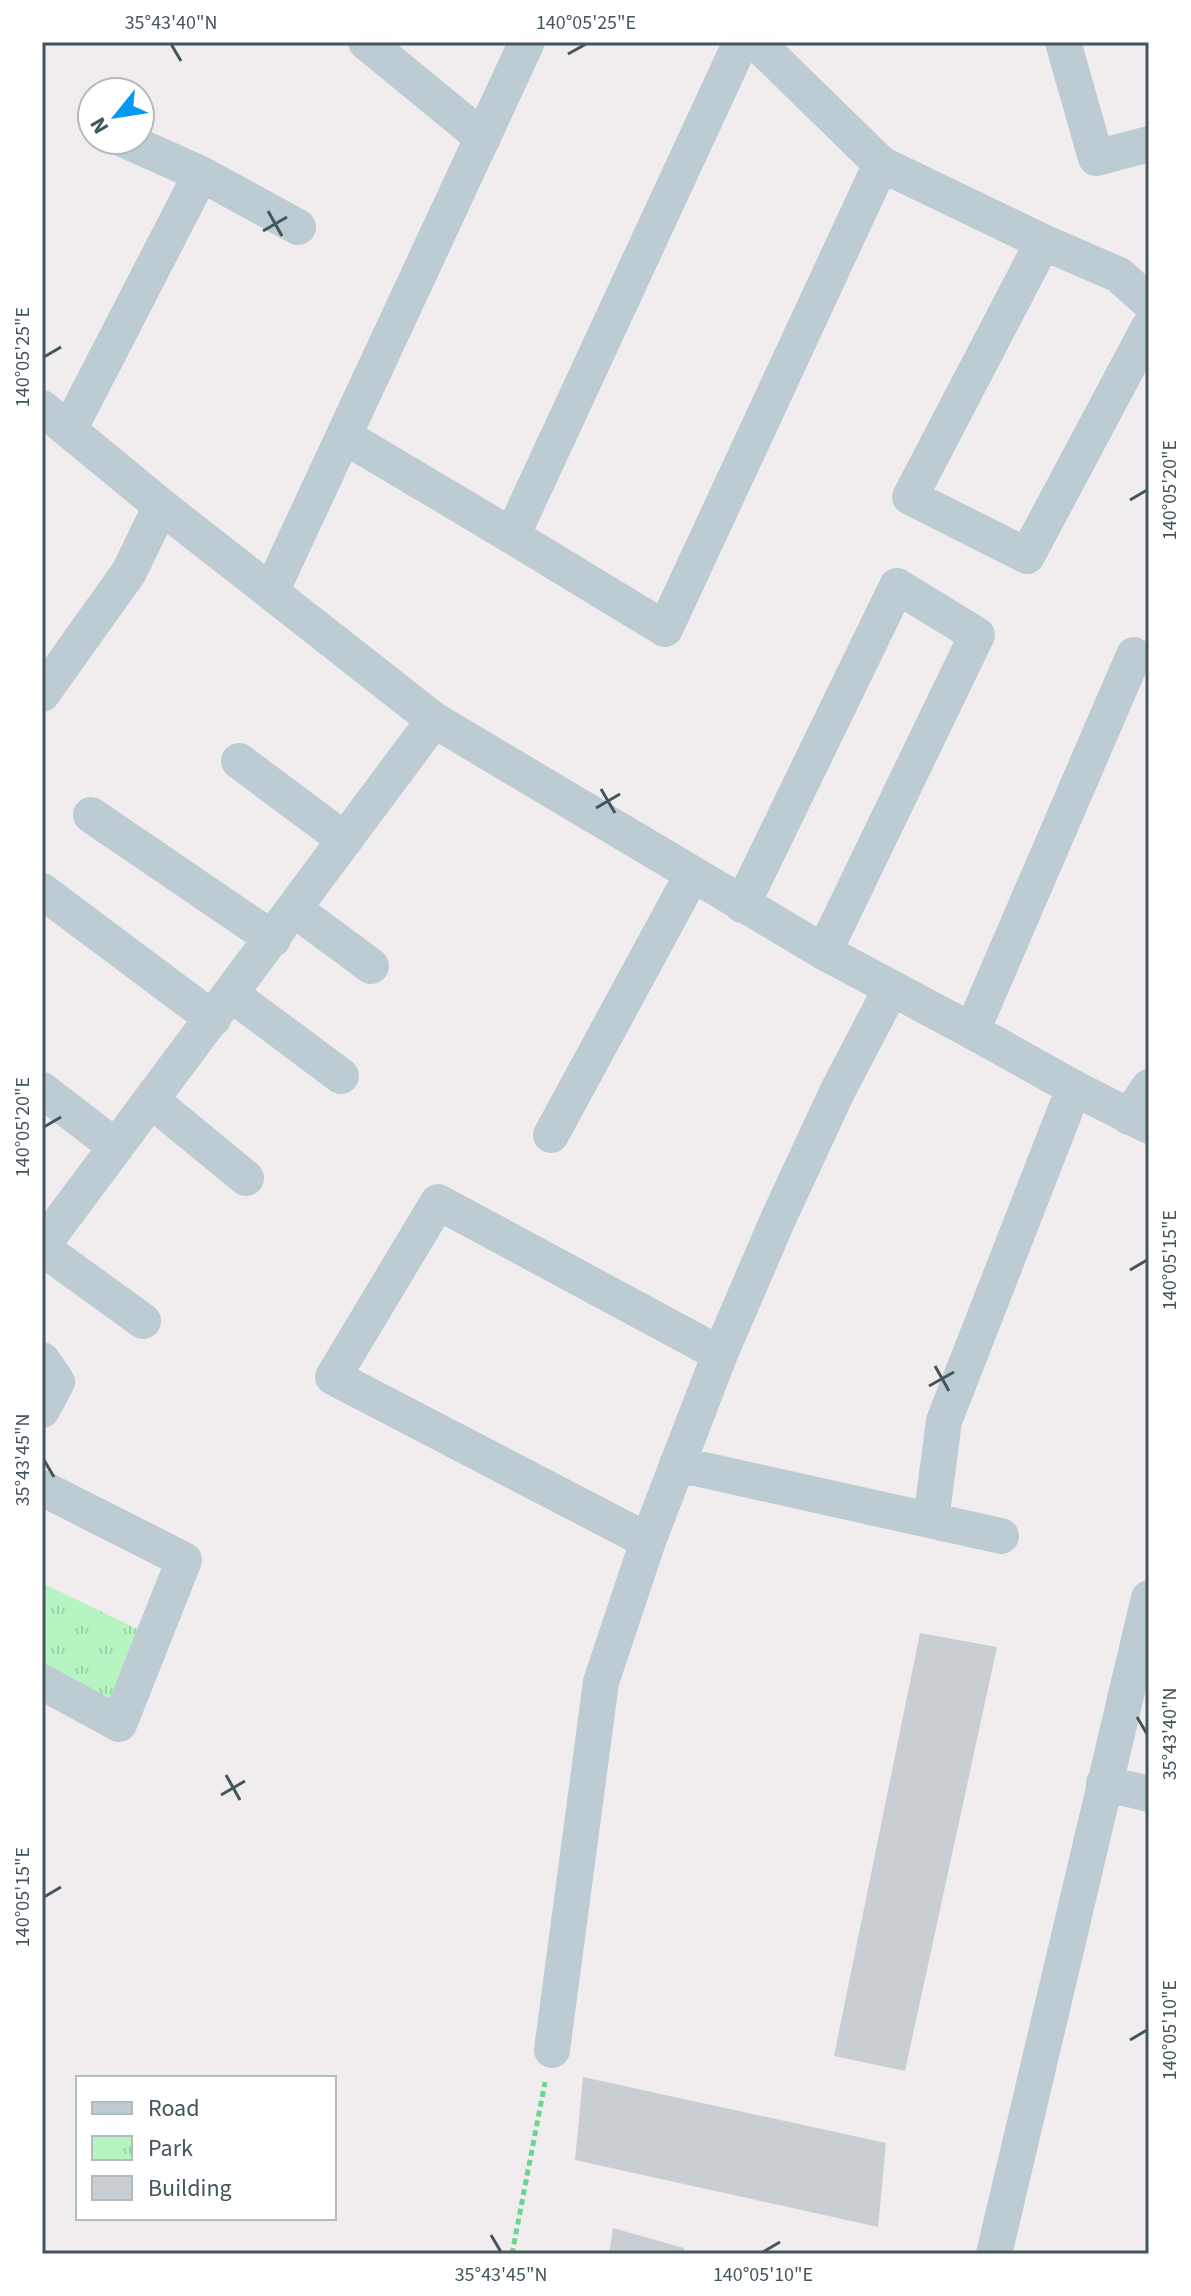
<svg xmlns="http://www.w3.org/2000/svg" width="1191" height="2296" viewBox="0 0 1191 2296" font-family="'Source Sans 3',sans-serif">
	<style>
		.park { fill: url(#park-tufts) }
		.building { fill: #c9ced3 }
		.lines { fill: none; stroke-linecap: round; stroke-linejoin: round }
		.path { stroke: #6ad68d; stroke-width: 5; stroke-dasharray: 6 4; stroke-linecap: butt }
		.street { stroke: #bcccd2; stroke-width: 36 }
		.ticks { fill: none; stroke: #43565d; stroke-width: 3 }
		.neatline { fill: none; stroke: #43565d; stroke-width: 3 }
		.ticks-label { font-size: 20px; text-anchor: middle; fill: #43565d }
	</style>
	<defs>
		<pattern id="park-tufts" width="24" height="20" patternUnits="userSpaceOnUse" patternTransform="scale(2)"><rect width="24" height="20" fill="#b6f4c2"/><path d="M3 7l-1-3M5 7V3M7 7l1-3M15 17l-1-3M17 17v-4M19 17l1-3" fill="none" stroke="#9ed3a9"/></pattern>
	</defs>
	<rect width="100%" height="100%" fill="#f1edee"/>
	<path class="park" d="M42 1583 154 1637 119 1724 42 1681Z"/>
	<path class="building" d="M920 1633 997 1647 905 2071 834 2056Z
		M583 2077 886 2143 878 2227 575 2160Z
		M613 2228 684 2248 683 2254H609Z"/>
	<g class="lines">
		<path class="path" d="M512 2254 545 2082"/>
		<path class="street" d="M366 42 483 138
			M756 42 881 164 1043 242 1119 275 1149 302
			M1063 42 1096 158 1149 144
			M201 174 298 227
			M1043 242 910 497 1027 556 1149 327
			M42 408 161 506 434 720 824 952 972 1031 1074 1088 1149 1126
			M69 430 201 174 125 140
			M344 436 512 536 665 629 881 164
			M512 536 741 42
			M271 592 527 42
			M42 694 129 572 161 506
			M239 761 345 840
			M91 815 273 939
			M42 891 213 1019
			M742 905 897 586 977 635 824 952
			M294 909 371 966
			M231 994 341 1076
			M972 1031 1134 655
			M42 1090 116 1147
			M151 1100 246 1178
			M1129 1117 1149 1087
			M551 1135 692 875
			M42 1246 434 720
			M42 1248 143 1321
			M42 1360 57 1382 42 1410
			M677 1464 1001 1536
			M42 1488 184 1560 119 1724 42 1682
			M931 1520 944 1421 1074 1088
			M648 1541 333 1377 438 1202 720 1354
			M1104 1783 1149 1794
			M552 2050 601 1682 648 1541 720 1354 779 1217 838 1090 891 989
			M994 2254 1149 1598"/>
	</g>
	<path class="ticks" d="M171 44 181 61M568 54 586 44M268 211 282 236M263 231 287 217M44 357 61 347M1130 500 1147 490M601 789 615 813M596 808 620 794M44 1127 61 1117M1130 1270 1147 1260M935 1366 949 1391M929 1386 954 1372M44 1460 54 1477M1137 1717 1147 1734M226 1775 240 1800M221 1795 245 1781M44 1897 61 1887M1130 2040 1147 2030M491 2235 501 2252M763 2252 780 2242"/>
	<rect width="1191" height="2296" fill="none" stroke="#ffffff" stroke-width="88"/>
	<rect x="76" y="2076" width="260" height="144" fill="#ffffff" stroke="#b4bbbe" stroke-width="2"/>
	<rect x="92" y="2102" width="40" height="12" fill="#bcccd2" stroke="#b4bbbe" stroke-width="2"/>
	<text x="148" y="2116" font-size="24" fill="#43565d">Road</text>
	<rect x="92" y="2136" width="40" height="24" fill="url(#park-tufts)" stroke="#b4bbbe" stroke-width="2"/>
	<text x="148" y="2156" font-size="24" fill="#43565d">Park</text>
	<rect x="92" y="2176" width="40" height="24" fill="#c9ced3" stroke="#b4bbbe" stroke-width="2"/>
	<text x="148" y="2196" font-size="24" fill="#43565d">Building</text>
	<g transform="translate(116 116) rotate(240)"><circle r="38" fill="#ffffff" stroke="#b4bbbe" stroke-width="2"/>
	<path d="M0-6L14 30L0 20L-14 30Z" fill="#0499f4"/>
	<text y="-12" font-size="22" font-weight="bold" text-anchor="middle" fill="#43565d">N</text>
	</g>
	<rect x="44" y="44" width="1103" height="2208" class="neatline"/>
	<g class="ticks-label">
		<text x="171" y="29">35°43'40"N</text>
		<text x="586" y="29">140°05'25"E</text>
		<text transform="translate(22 357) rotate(-90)" y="7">140°05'25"E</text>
		<text transform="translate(1169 490) rotate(-90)" y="7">140°05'20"E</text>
		<text transform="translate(22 1127) rotate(-90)" y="7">140°05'20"E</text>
		<text transform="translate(1169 1260) rotate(-90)" y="7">140°05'15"E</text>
		<text transform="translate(22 1460) rotate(-90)" y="7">35°43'45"N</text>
		<text transform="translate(1169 1734) rotate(-90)" y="7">35°43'40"N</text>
		<text transform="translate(22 1897) rotate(-90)" y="7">140°05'15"E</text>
		<text transform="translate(1169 2030) rotate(-90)" y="7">140°05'10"E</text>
		<text x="501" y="2281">35°43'45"N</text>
		<text x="763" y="2281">140°05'10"E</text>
	</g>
</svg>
